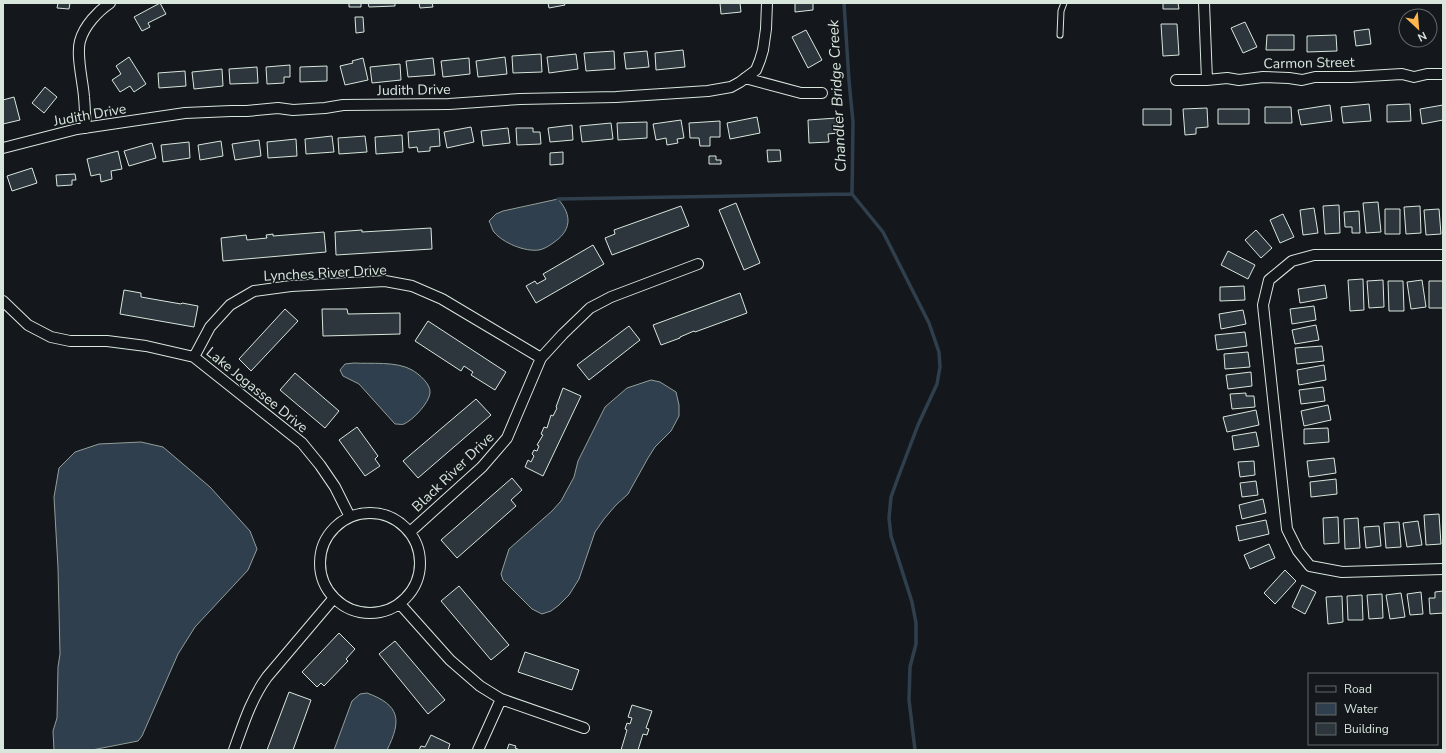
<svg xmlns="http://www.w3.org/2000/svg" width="1446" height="753" viewBox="0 0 1446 753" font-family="'Nunito Sans',sans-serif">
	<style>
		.water { fill: #2f3f4d; stroke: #939e99 }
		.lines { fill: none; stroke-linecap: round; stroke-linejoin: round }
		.stream { stroke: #2f3f4d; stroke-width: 3.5 }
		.building { fill: #2c363c; stroke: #d8e6dc }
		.lane-casing { stroke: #d8e6dc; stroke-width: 7 }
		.street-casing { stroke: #d8e6dc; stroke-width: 12 }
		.lane { stroke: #14181c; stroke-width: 5 }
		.street { stroke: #14181c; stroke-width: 10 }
		.labels { text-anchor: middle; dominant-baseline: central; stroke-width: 3; stroke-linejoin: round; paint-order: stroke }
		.street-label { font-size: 14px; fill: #d8e6dc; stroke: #14181c }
		.water-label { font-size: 15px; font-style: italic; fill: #d8e6dc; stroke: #14181c }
	</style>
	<rect width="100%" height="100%" fill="#14181c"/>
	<path class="water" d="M558 199C573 216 571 231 553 243 549 246 544 249 539 250 525 252 503 243 494 232 492 230 491 224 489 221L496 214 503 211Z
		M354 363C370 364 397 361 412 370 419 374 431 384 430 393 429 403 413 420 404 424 402 425 399 424 395 424L359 384 343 376 340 370 345 364Z
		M651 380 660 382 676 392 679 405V416L671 431 655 447 648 458 628 494 616 505 604 519 595 532 579 579 569 595 559 605 551 611 542 614 532 609 503 580 501 574 509 549 552 511 561 501 574 477 578 461 605 407 627 388Z
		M141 442 163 447 210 487 250 531 257 549 248 570 195 627 178 654 142 736 138 741 92 750H54L53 731 57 718 58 667 60 654 58 568 54 497 59 468 75 452 99 444Z
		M367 693C400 705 402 720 387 750H334L352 701 360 694Z"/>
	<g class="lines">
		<path class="stream" d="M844 3 849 81 853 122 852 194 883 232 929 323 939 352 940 367 937 384 918 425 899 475 891 497 889 518 891 536 912 602 916 623V644L910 667 909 700 915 750
			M558 199 852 194"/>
	</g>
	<path class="building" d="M58 3H70L69 9 57 8Z
		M160 3 166 14 148 23 150 27 142 31 134 17Z
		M349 3H361V7H349Z
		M368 3H395V6L369 7Z
		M419 3H432L433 7 420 8Z
		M548 3H564L565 5 549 8Z
		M720 3H740L741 12 721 14Z
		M795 3H813V10L795 12Z
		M1163 3H1178L1179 9H1163Z
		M355 17H363L364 32 356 33Z
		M1245 22 1257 47 1243 53 1231 28Z
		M1161 24H1177L1179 55 1163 56Z
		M1369 29 1371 44 1356 46 1354 31Z
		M806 30 822 60 808 68 792 37Z
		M1267 35H1294V50H1266Z
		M1336 35 1337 51 1307 52V36Z
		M683 50 685 67 656 70 655 53Z
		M614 51 615 69 586 71 584 53Z
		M647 51 649 67 626 69 624 53Z
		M541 54 542 72 513 73 512 56Z
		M576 54 578 69 549 73 547 57Z
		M129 57 146 84 134 92 130 86 120 92 112 80 121 74 116 66Z
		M505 57 507 74 478 77 476 61Z
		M363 58 368 80 345 85 340 66 353 63 352 61Z
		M433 58 435 75 408 77 406 61Z
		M469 58 470 74 443 77 441 61Z
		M400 64 401 80 372 83 370 67Z
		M290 65V77H284V83L267 84 266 67Z
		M327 66V81L300 82V67Z
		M257 67 258 83 230 84 229 69Z
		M222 69 223 86 194 89 192 72Z
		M185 71 186 86 159 88 158 73Z
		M45 87 57 97 44 113 32 103Z
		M14 97 20 120 3 124V100Z
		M1369 104 1371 121 1343 123 1341 107Z
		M1410 104 1411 121 1387 122V105Z
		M1330 105 1332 121 1301 125 1298 110Z
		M1443 105V120L1422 124 1420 109Z
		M1265 107H1291L1292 123H1265Z
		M1207 108 1208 127 1196 128V134L1185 135 1183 109Z
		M1143 109H1171V125H1143Z
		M1218 109H1249V124H1218Z
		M757 117 760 133 730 139 727 123Z
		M837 118 838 133 828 134 829 142 809 143 808 120Z
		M681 120 684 138 677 139 678 143 667 145 666 138 656 140 653 124Z
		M720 121V137H710V146H700L699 138H690L689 123Z
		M647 122V138L618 140 617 123Z
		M611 123 613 139 582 142 580 126Z
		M572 125 573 140 550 142 548 128Z
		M471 127 474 142 447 148 444 132Z
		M508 128 510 143 483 146 481 131Z
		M516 128H533V132H540L541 144 517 145Z
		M439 129 440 146 430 147V151L418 152 417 147 409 148 408 132Z
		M402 135 403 152 376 154 375 137Z
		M332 136 334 152 306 154 305 139Z
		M365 136 367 152 339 154 338 138Z
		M296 139 297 156 268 158 267 142Z
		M259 140 261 156 235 160 232 144Z
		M221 141 223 156 200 160 198 145Z
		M189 142 190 158 163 162 161 145Z
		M152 143 156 158 129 166 124 151Z
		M767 150H780L781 161 768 162Z
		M118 151 122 169 111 171 112 179 101 182 100 174 91 176 87 159Z
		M563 152V164L550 165V153Z
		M709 156H716V160H721V164H709Z
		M32 168 37 183 12 191 7 176Z
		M75 174 76 180H72V185L57 186 56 175Z
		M1378 202 1381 232 1366 233 1363 203Z
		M736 203 760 263 744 270 719 210Z
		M1339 205 1340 233 1325 234 1323 206Z
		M681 206 689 226 612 255 605 238 615 234 614 230Z
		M1420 206 1421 233 1406 234 1404 207Z
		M1314 208 1318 233 1303 235 1300 210Z
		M1385 209H1400V234H1385Z
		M1439 209 1441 234 1426 235 1424 210Z
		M1359 211 1360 233H1352V227H1345L1344 212Z
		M1283 214 1294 237 1280 243 1270 220Z
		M431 228 432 249 336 255 335 232 362 230V232Z
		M1256 230 1272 248 1261 258 1245 240Z
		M324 232 326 252 223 261 221 238 246 235 247 240 267 238 266 235 273 234V236Z
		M593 245 604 264 536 303 526 286 535 281 537 284 546 279 543 274Z
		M1228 251 1255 265 1248 279 1221 265Z
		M1363 279 1364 310 1350 311 1348 280Z
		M1383 280 1384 307 1369 308 1367 281Z
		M1422 280 1426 307 1411 309 1407 282Z
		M1388 281H1403L1404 311H1389Z
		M1429 281H1443V308H1429Z
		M1325 285 1327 298 1300 303 1298 289Z
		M1244 286 1245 300 1220 301V287Z
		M124 290 141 293V297L181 304 182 303 198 306 194 327 120 314Z
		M740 293 747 313 695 332 694 331 680 337V338L661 345 653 325Z
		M1314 306 1316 320 1292 324 1290 309Z
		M285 309 298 321 251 371 239 359Z
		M322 309H347L348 314 400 313V334L323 336Z
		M1243 310 1246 324 1221 329 1219 314Z
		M428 321 506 372 495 390 471 375 473 372 464 366 461 371 415 341Z
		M1316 325 1319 340 1295 344 1292 330Z
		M629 326 640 340 589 380 577 365Z
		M1245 332 1247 346 1217 350 1215 335Z
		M1322 346 1324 361 1297 364 1295 348Z
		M1248 352 1250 367 1225 369 1224 354Z
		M1324 365 1326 380 1299 385 1297 370Z
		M1251 372 1252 386 1228 389 1226 375Z
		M295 373 339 411 325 428 280 390Z
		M1323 387 1325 401 1301 404 1299 390Z
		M563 388 581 396 543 476 525 467 528 460 531 462 534 456 532 454 534 450 537 451 539 446 537 445 543 435 541 434 544 427 547 428 551 415 553 416 557 408 556 407Z
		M1246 393V396H1254L1255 407 1232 409 1230 394Z
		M476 399 491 415 418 478 403 461Z
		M1328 405 1331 420 1304 426 1301 411Z
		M1256 410 1259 425 1227 432 1223 417Z
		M357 427 378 456 375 459 380 466 365 476 339 440Z
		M1328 428 1329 442 1304 444V429Z
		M1256 432 1259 446 1234 450 1232 436Z
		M1334 458 1336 473 1309 477 1307 461Z
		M1254 461 1255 475 1240 477 1238 462Z
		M512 478 522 490 511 500 516 506 457 558 441 540Z
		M1336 479 1337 494 1311 497 1310 482Z
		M1256 481 1258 495 1242 497 1240 483Z
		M1263 499 1266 513 1242 519 1239 505Z
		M1439 514 1441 544 1426 545 1424 515Z
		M1338 517 1339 543 1324 544 1323 518Z
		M1358 518 1360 548 1345 549 1344 519Z
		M1266 520 1269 534 1239 541 1236 526Z
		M1418 521 1422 545 1407 547 1403 523Z
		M1399 522 1401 547 1386 548 1384 523Z
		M1379 526 1381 546 1366 548 1364 527Z
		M1269 544 1275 558 1250 569 1244 555Z
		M1285 570 1296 581 1275 604 1264 593Z
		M1302 585 1316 592 1305 614 1292 607Z
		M459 586 509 645 491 660 441 601Z
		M1443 591V613L1430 614 1429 598H1435V592Z
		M1421 592 1423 614 1410 615 1407 594Z
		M1401 593 1405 617 1390 619 1386 595Z
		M1382 594 1383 618 1369 619 1367 595Z
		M1362 595 1363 620H1348L1347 596Z
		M1342 596 1343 622 1328 624 1326 597Z
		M339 633 355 649 346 659 348 661 324 686 321 683 317 687 302 672Z
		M395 641 445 700 428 714 379 654Z
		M525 652 579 670 572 690 518 672Z
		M289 692 311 700 293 750H267Z
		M632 705 652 711 646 728 649 729 647 735 643 734 638 750H621L627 730 625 729 627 723 630 724 632 718 628 717Z
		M431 735 450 744 448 750H419L421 746 425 747Z
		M509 744 516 746 515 748 520 750H507Z"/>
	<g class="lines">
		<g class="lane-casing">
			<path id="lane" d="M1060 35 1061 11 1064 3"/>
		</g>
		<g class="street-casing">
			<path id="street" d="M1204 3 1207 80
				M745 78 801 93H822
				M1176 80H1207L1227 78 1239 80 1263 77 1289 78 1302 80 1315 77H1351L1402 74 1414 77 1427 74H1443
				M86 128C85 118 85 107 84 97 83 82 76 55 80 41 84 26 98 11 110 3
				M3 148 77 129 185 113 231 111H247L278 108 293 110 325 108 343 105 449 104 520 99 616 97 708 91 731 87 740 82 756 70 760 60 763 50 766 29 767 3
				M1443 255H1314L1292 261 1269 280 1263 305 1287 529 1298 551 1310 566 1342 572 1443 569
				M3 301 28 325 51 337 70 341H107L146 346 194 357 302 443 320 465 335 487 349 515
				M194 357 210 327 230 305 254 291 291 286 385 281 412 286 442 299 541 358
				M320 563a50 50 0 1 1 100 0a50 50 0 1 1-100 0Z
				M410 532 482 467 507 438 541 358 563 334 590 308 611 297 698 264
				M400 604 450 660 480 686 501 699 584 728
				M234 750C243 725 251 699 267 677L333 599
				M478 750 501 699"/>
		</g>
		<use href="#lane" class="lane"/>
		<use href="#street" class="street"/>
	</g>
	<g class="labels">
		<g class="street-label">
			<text transform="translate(1309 63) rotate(-1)">Carmon Street</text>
			<text transform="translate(414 90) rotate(-1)">Judith Drive</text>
			<text transform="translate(90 115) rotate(-10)">Judith Drive</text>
			<text transform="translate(325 273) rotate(-3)">Lynches River Drive</text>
			<text transform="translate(257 390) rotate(39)">Lake Jogassee Drive</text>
			<text transform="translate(453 472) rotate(-44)">Black River Drive</text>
		</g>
		<g class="water-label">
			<text transform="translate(837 96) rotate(-93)">Chandler Bridge Creek</text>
		</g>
	</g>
	<rect width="1446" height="753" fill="none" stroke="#d8e6dc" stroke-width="8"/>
	<rect x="1308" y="673" width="130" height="72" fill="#14181c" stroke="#626a69"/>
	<rect x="1316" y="686" width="20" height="6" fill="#14181c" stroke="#626a69"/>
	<text x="1344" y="693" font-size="12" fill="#d8e6dc">Road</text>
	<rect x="1316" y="703" width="20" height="12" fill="#2f3f4d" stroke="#626a69"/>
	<text x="1344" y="713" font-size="12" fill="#d8e6dc">Water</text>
	<rect x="1316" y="723" width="20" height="12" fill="#2c363c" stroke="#626a69"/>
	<text x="1344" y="733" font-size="12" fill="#d8e6dc">Building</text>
	<g transform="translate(1418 28) rotate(154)"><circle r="19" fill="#14181c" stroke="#626a69"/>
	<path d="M0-3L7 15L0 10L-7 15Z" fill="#ffb74d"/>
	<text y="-6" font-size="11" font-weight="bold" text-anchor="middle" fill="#d8e6dc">N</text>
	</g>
</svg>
